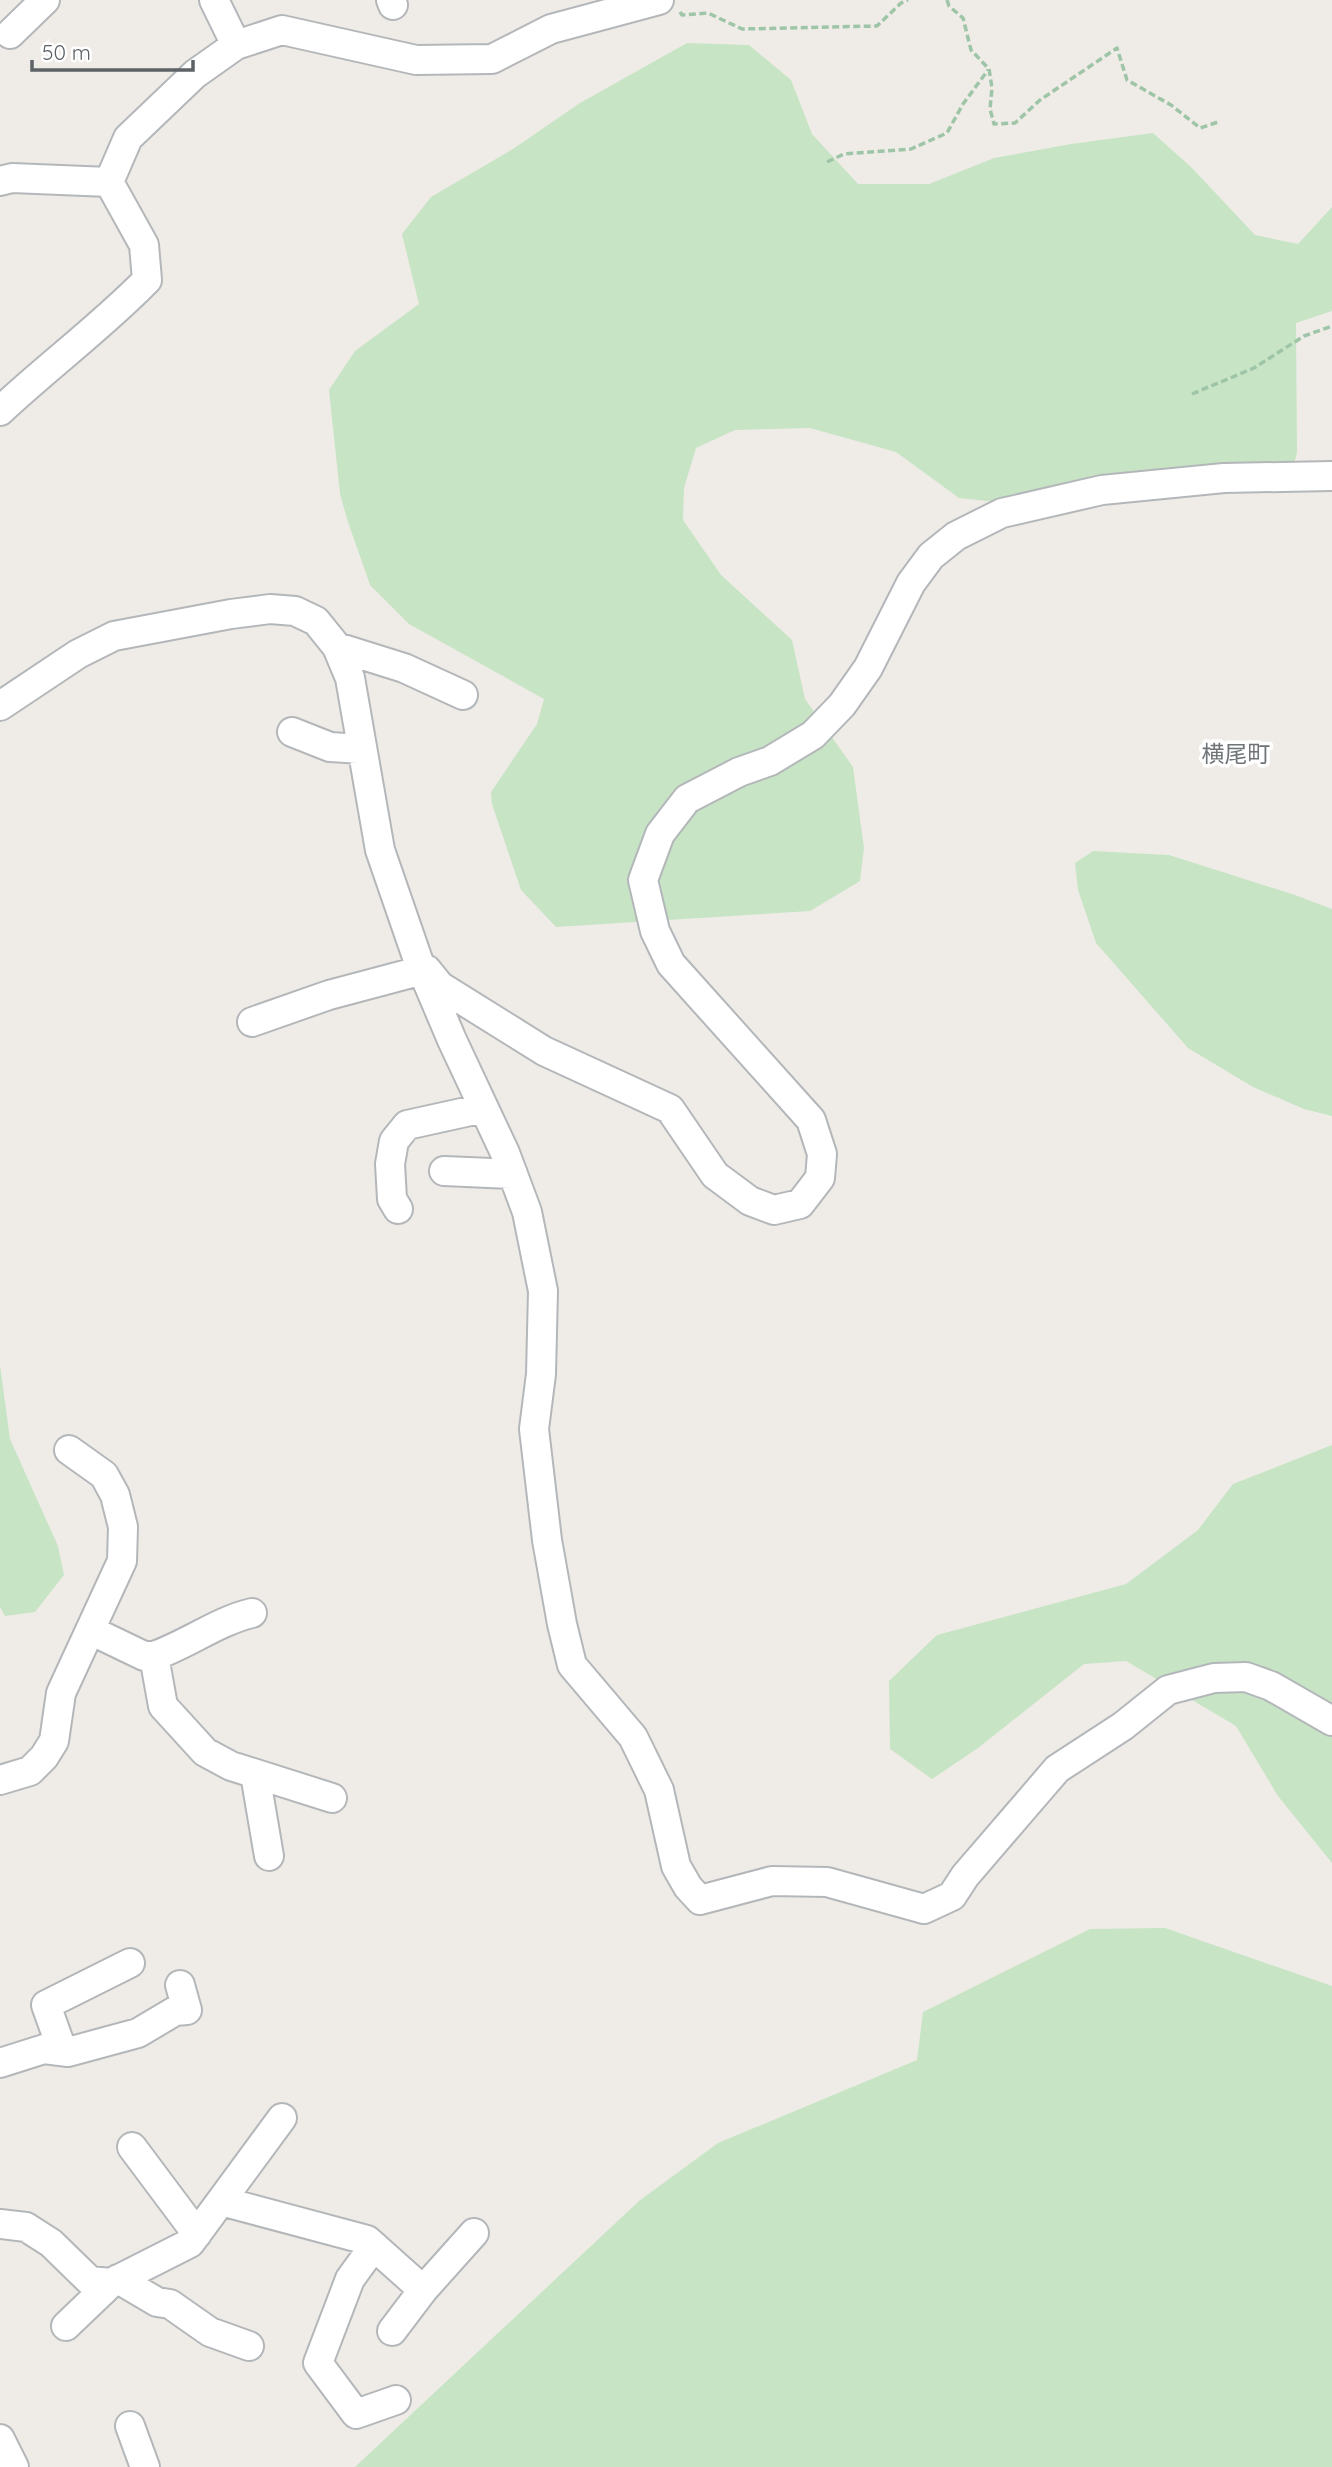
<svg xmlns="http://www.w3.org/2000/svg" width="1332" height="2467" viewBox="0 0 1332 2467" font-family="Quicksand,'Noto Sans JP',sans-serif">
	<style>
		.green { fill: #c7e4c5 }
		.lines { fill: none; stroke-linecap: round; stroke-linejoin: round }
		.minor-casing { stroke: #b4b7ba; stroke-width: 32 }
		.path { stroke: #9ec5a7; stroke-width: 3.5; stroke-dasharray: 7 3.5; stroke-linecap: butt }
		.minor { stroke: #fff; stroke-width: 28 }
		.labels { text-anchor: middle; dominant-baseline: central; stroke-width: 7; stroke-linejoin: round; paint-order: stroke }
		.quarter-label { font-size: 23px; fill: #6f7477; stroke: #fff }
	</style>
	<rect width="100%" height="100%" fill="#efece7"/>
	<path class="green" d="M687 43 749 45 791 80 812 134 858 184H929L994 158 1071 144 1153 133 1192 168 1255 235 1298 244 1332 207V311L1296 323 1297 453 1290 477 1006 503 959 498 896 452 810 428 735 430 696 448 684 488 683 520 721 575 792 640 805 699 853 767 864 848 860 881 810 911 556 927 521 890 492 804 491 792 537 724 544 699 409 624 370 585 348 522 340 494 329 390 355 351 419 304 402 234 431 197 513 149 580 103Z
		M1093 851 1169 855 1295 895 1332 909V1116L1304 1109 1253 1087 1188 1048 1096 943 1078 890 1075 863Z
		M0 1365 10 1439 58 1546 64 1575 35 1612 5 1616 0 1607Z
		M1332 1445V1863L1278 1796 1236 1726 1126 1661 1084 1664 978 1748 932 1779 890 1749 889 1681 937 1635 1126 1584 1198 1530 1233 1484Z
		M1165 1928 1332 1986V2467H355L639 2201 718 2143 917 2060 923 2012 1090 1929Z"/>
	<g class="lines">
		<g class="minor-casing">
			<path id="minor" d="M214 0 236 45
				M391 0 393 5
				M10 34 45 0
				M0 181 12 178 109 182
				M109 182 128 138 195 74 236 45 282 30 416 60 492 59 551 29 659 0
				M0 411C48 366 101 327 147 280L144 245 109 182
				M337 647 404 668 463 695
				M0 706 78 654 114 636 231 614 270 609 295 611 316 621 337 647 350 678 380 850 418 960 452 1040 505 1153 527 1212 543 1291 541 1374 534 1429 547 1540 562 1624 572 1665 633 1737 659 1790 676 1866 688 1887 700 1900 772 1881 827 1882 924 1909 952 1896 965 1876 1057 1769 1123 1726 1168 1690 1214 1678 1246 1677 1271 1686 1332 1721
				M292 732 330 747 362 749
				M427 970 440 986 544 1051 670 1109 715 1175 750 1201 774 1210 800 1204 820 1178 822 1154 811 1120 671 964 655 931 643 880 660 834 687 799 739 772 770 761 813 735 842 705 868 668 911 583 931 556 956 536 1002 513 1102 490 1224 478 1332 476
				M252 1022 329 995 423 970
				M444 1171 513 1174
				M398 1209 392 1199 390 1164 394 1141 407 1125 484 1108
				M90 1630 144 1656H154L163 1706 205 1752 231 1766 332 1798
				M154 1656C188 1644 218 1621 252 1613
				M255 1774 269 1856
				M0 1780 30 1771 44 1757 54 1741 61 1693 122 1561 123 1527 115 1495 104 1475 69 1450
				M44 2049 68 2052 138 2033 175 2011 187 2010 180 1985
				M0 2063 60 2044 46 2005 130 1963
				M132 2147 197 2234
				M221 2201 367 2240 423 2290 392 2331
				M0 2224 26 2227 51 2243 90 2281 111 2283 190 2243 282 2118
				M374 2246 350 2279 318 2363 356 2414 396 2400
				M118 2279 157 2302 170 2304 210 2332 249 2346
				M423 2290 474 2233
				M66 2326 111 2283
				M130 2426 145 2467
				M0 2439 14 2467"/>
		</g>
		<path class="path" d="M947 0 949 6 963 18 971 50 989 69 992 88 990 109 994 124 1015 123 1040 100 1117 48 1127 80 1171 105 1200 128 1218 122
			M680 12 682 15 708 13 742 29 877 26 901 3 908 0
			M827 162 844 154 911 149 947 133 963 104 988 70
			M1192 394 1254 368 1304 336 1332 326"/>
		<use href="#minor" class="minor"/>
	</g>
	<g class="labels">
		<g class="quarter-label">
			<text x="1236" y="753">横尾町</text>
		</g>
	</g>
	<path d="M32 60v10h161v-10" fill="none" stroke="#5e6266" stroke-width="3.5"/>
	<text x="42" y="60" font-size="21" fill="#5e6266" stroke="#ffffff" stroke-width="5" paint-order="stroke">50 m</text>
</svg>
